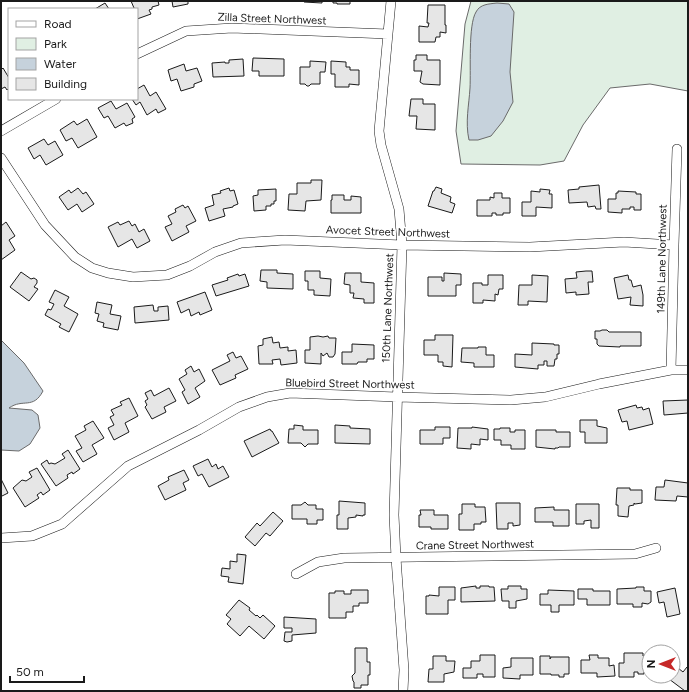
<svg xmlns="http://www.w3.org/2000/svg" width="689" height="692" viewBox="0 0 689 692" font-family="Figtree,sans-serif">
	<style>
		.green { fill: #e0efe3; stroke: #6a6a6a }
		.water { fill: #c6d2dc; stroke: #6a6a6a }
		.building { fill: #e6e6e6; stroke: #1a1a1a }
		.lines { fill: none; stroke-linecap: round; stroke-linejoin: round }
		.minor-casing { stroke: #1a1a1a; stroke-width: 10 }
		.minor { stroke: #fff; stroke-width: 9 }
		.labels { text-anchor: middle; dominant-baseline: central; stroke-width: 3; stroke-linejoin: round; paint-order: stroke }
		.street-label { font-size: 11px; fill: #1a1a1a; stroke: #fff }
	</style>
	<rect width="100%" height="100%" fill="#fff"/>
	<path class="green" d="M471 1H688V91L650 84 610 88 583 125 564 161 540 165 461 164 456 131 465 24Z"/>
	<path class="water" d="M497 3 509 4 514 12 510 72 513 102 503 121 491 136 478 140H469C465 122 469 105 470 88 471 70 468 25 476 12 480 4 489 4 497 3Z
		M1 340 24 363 43 391C33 410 23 398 9 408L32 410 38 415 40 428 30 444 19 451 1 450Z"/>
	<path class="building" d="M131 1H158L159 5 152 7V9L149 10 151 14 137 19V9H133L134 8Z
		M172 1H188V4L173 7Z
		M304 1H322V3L304 2Z
		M333 1H350V4H337V3H333Z
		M105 3 109 9H95Z
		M428 5H445V25H446V33L440 32V37H436L435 42H419V26L428 27 429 23H427Z
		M416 55H427V60H440V85L423 84 420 82 422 71H414V60H416Z
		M253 58 284 59V76H259V71H252Z
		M243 59 244 76 213 77 212 63 225 62V63H229V60Z
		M310 61 326 62 325 72H320V84H311L309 86H307L305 84H300V67H310Z
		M331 61 346 62V67H350V70H359V85L349 84V87H335V74H331Z
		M184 64 186 71 197 68 202 81 194 84V87L181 91 177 79 171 81 168 70Z
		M1 68 2 69 3 68 9 78V88L7 90 5 87 1 89Z
		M144 85 150 96 156 92 166 109 158 113 156 109 147 115 140 102 136 105 132 99H137V89Z
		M411 99H423V104H435V130L416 129 417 116H409Z
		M111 101 116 109 127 103 135 117 132 119 133 123 126 126 124 123 115 128 108 116 104 118 98 108Z
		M87 119 97 137 78 148 72 138 66 141 60 130 74 121 77 125Z
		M44 139 48 145 55 141 63 155 46 165 40 155 34 159 28 148Z
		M311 180H322L321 200 306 201 305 211 288 210 289 194H297V183H311Z
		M599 185 601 209H596L595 206 588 207 587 202 569 203 568 190 579 189V187Z
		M436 187 442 189 441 193 451 197 450 202 455 204 452 213 428 206 433 191H434Z
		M78 188 83 194 86 192 94 204 82 212 77 204 68 210 59 197 69 190 71 193Z
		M229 188 230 191 234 190 238 204 233 206V207L223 209 225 216 209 221 205 208 214 205 212 195 221 193 220 191Z
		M276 189V201H274V204H271V206H266V210L254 211 253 196 258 195V190Z
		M540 189 550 190 549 194H552V208L536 207V216H522V202H531V191L540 192Z
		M618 191 636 192V194H641V210H634V207H630V209H622V213L608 212V199H616V193H618Z
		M494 193H502V198H510V213H503V215H496V213H492V216H477V200H490V197L494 198Z
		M332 195H344V200H351V196L361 197V213H331V200H332Z
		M183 205 185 208 188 206 196 221 186 226 189 232 172 241 165 227 172 224 168 216 176 212 175 209Z
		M129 221 132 226 135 224 139 232 144 229 150 241 137 248 132 239 118 247 108 227 118 222 120 225Z
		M6 222 15 236 9 240 15 250 1 260V226Z
		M261 270H277V273L293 274V289L267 288V282L260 281Z
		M305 271H320V278L331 279 330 296 314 295V290H308V281H305Z
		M586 271H592L593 282H588L589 294 576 295V292L566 293 565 279 577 278 576 272Z
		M21 272 31 279 34 278 37 280V283L34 287 38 289 29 301 10 287Z
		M345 273H361V282L374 283V303H364V299L353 298 354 293H350V285L344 284Z
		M444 273 461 274V285H456V296H428V277H442V281H444Z
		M238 274 239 276 245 274 249 286 216 296 212 285 228 280 227 278Z
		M488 275H503V289H499L498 295 495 294V301L483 300V303H473V283H482V285H488Z
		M532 275 548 276 547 302 528 301V305H518L519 285H532Z
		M628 275 629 280H631L633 287 641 285 643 295V306L630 305 631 297 618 299 614 278Z
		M55 290 69 297 64 306 78 314 69 332 59 327 61 324 45 315 48 309 51 310 54 304 49 302Z
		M205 292 212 310 200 315 199 312 191 316 189 309 181 313 177 302Z
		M97 302 112 305 110 314 121 316 118 330 103 327 104 323 97 321 99 314 95 313Z
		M153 305 154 311H158V307L168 306 169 320 135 323 134 307Z
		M602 330H607L609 332H641V346H620V347L599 346 597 344V339H595V331H600Z
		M435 335H453L452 367 443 366V362H438V355H424V340H435Z
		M318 336 323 337 328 336 329 338H336L335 354 333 357H329L327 353 323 356 321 353V364L305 363V350H310V337Z
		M272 337 273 343 279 342 280 348 288 347V351L296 350 297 363 281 365 280 359 272 360 273 364H259L258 346 263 345V339Z
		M532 343 554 344V345H559V354H557V359H555L554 366H547V361H544V365H538V369L515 367V354L532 355Z
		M352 344 374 345V359H367V362H358L357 364H342V352H352Z
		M478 347H486V355H494V367H474V363L461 362 462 348H478Z
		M233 352 236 358 241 356 248 369 235 375 236 378 220 385 212 370 230 361 227 355Z
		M191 366 194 372 199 369 205 381 195 388 200 397 188 404 182 392 185 390 179 379 187 374 185 370Z
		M169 388 176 401 164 407 166 412 152 419 145 407 147 405 145 401 148 399 145 393 151 390 154 396Z
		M129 398 138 416 125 423 129 432 114 440 108 428 114 425 110 417 114 415 111 410 122 405 120 402Z
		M688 400V413L664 415 663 401Z
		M636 405 637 408 642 407 643 410 649 408 653 424 629 430 627 421 622 422 618 410Z
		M580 420H597V426L607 428V443H585V432H580Z
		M93 421 104 438 92 445 97 454 83 462 76 451 82 448 75 436 86 430 84 426Z
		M294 425 303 426V430H318V444H308L305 447 301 443H288L289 429H294Z
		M335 425 350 426V428L370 429V444L335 443Z
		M435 427H450V438H443V444H420V430H435Z
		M472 427 488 429V440L480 439V445L471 444V449L457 448 458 428H472Z
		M500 428H510V432H515V430H525V449H511V445H501V440H494V429H500Z
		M270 429 271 431H272L279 443 252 457 244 441Z
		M536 430H556V432H570V447H559L558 448H555V449L536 447Z
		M68 450 80 469 73 474 72 472 67 475 68 478 56 486 41 464 47 460 49 464 51 463 55 464 65 458 62 454Z
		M208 459 212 467 216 464 218 469 223 466 229 477 209 487 202 474 198 476 193 466Z
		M37 468 50 490 43 495 41 492 37 495 39 498 25 507 13 488 22 480 26 481 32 477 29 472Z
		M184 470 189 480 183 483 186 490 165 500 158 486 169 480 168 477Z
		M1 479 8 493 2 496 1 495Z
		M665 480 688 483V497L677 496 676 501 655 500 656 487H664Z
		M617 488H630V490H642V503L635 504 634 503V505L629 506 628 517 618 516V505H616Z
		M339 501 365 503V515H363V516L356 515V517L348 518V529H337V515H339Z
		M305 502 308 505H316V509H323V520H317V524H307V519H292V505H301Z
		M496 503H520V525L513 526V523H508V529H497Z
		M462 504H475V507H485L486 522H481V524H474V530H459V514H462Z
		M576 504H599V528H591V520L584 521V524H576Z
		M554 507V510H569V526H553V522H535V508Z
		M420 510H434V515H448V529H431V527H419V515H421Z
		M273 512 283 521 270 536 266 533 255 546 245 537 257 523 260 526Z
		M237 554 246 555 243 584 228 582 229 577 221 576 222 568 230 569V561L237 562Z
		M476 586V588H480V586H489V587H494L495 601 461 602V588Z
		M508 586H521V589H527V599L516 601V608H509V601H502L501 589H508Z
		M439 587H455V600H448V614H426V596H429V595L439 596Z
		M636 587H644V591H651V602L648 604 642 603V607H633V604H617V589L636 588Z
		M675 588 680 614 667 617 664 602 659 603 657 592Z
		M578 589H593V591H610V605H587V599H578Z
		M351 590H368V603H359V606H353V612H346V618H329V593H335V591H344V594H351Z
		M548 590 574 591V605H559V612H551V605H540V594H548Z
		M239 600 250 608 249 610 256 616 257 615 260 618 263 615 275 626 264 639 249 626 240 636 227 624 231 619 226 615Z
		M284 617 316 619V633L292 635V641L287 642 284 641 285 632H292V628H284Z
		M355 648H367V662H370V675H368V685H361V688H354V682L353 681 352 676 355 673Z
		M624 653H643V656L648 657V672H644V674H638V672H634V677H619V663H624Z
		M480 655H495V677H483V674H477V678H463V668H471V661H480Z
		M589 655H598V658H609V666L614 665 615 676 597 677V673H581V660H590Z
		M433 656H446V661H455L454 672 444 674V682H428L429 669H433Z
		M540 656H550V659L551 657H569V674H564V677H559V675H551V674H540Z
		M511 658H533V675H520V679L503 678V668L511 667Z
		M673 664 683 672 687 667 688 668V691H685L665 676H673Z"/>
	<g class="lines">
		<g class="minor-casing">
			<path id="minor" d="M391 1 379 131 381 145 399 209 402 245 394 515 396 558 404 670 403 691
				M137 54 186 31 232 28 388 34
				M1 131 56 99
				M1 158 45 225 75 257 92 268 108 273 133 277 167 275 190 266 215 252 241 243 285 240 402 245 530 247 624 242 674 245
				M671 370 674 245 677 149
				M1 538 32 536 62 524 128 466 199 430 239 407 267 397 290 393 397 397 511 400 545 397 599 384 671 370H688
				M296 574 318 562 344 558 635 554 656 548"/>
		</g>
		<use href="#minor" class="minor"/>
	</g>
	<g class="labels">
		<g class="street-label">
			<text transform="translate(272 19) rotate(2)">Zilla Street Northwest</text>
			<text transform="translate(388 232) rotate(2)">Avocet Street Northwest</text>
			<text transform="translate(662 259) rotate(-89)">149th Lane Northwest</text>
			<text transform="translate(388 308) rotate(-88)">150th Lane Northwest</text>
			<text transform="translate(350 384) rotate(1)">Bluebird Street Northwest</text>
			<text transform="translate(475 545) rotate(-1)">Crane Street Northwest</text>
		</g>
	</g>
	<rect width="689" height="692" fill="none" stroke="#1a1a1a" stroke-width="4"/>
	<rect x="8" y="8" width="130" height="92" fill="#ffffff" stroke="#a3a3a3"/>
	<rect x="16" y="21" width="20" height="6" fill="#ffffff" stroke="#a3a3a3"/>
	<text x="44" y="28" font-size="12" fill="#1a1a1a">Road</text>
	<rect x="16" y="38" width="20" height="12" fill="#e0efe3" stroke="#a3a3a3"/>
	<text x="44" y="48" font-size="12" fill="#1a1a1a">Park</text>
	<rect x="16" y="58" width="20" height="12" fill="#c6d2dc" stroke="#a3a3a3"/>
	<text x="44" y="68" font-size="12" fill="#1a1a1a">Water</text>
	<rect x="16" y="78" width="20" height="12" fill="#e6e6e6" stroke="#a3a3a3"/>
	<text x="44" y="88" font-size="12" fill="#1a1a1a">Building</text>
	<g transform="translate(661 664) rotate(270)"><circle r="19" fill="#ffffff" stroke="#a3a3a3"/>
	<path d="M0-3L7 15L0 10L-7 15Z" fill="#c62828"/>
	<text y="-6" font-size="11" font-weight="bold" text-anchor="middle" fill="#1a1a1a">N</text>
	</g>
	<path d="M10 676v6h74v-6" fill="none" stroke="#1a1a1a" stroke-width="2"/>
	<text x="16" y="676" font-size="12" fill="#1a1a1a" stroke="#ffffff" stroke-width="3" paint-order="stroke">50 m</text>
</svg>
